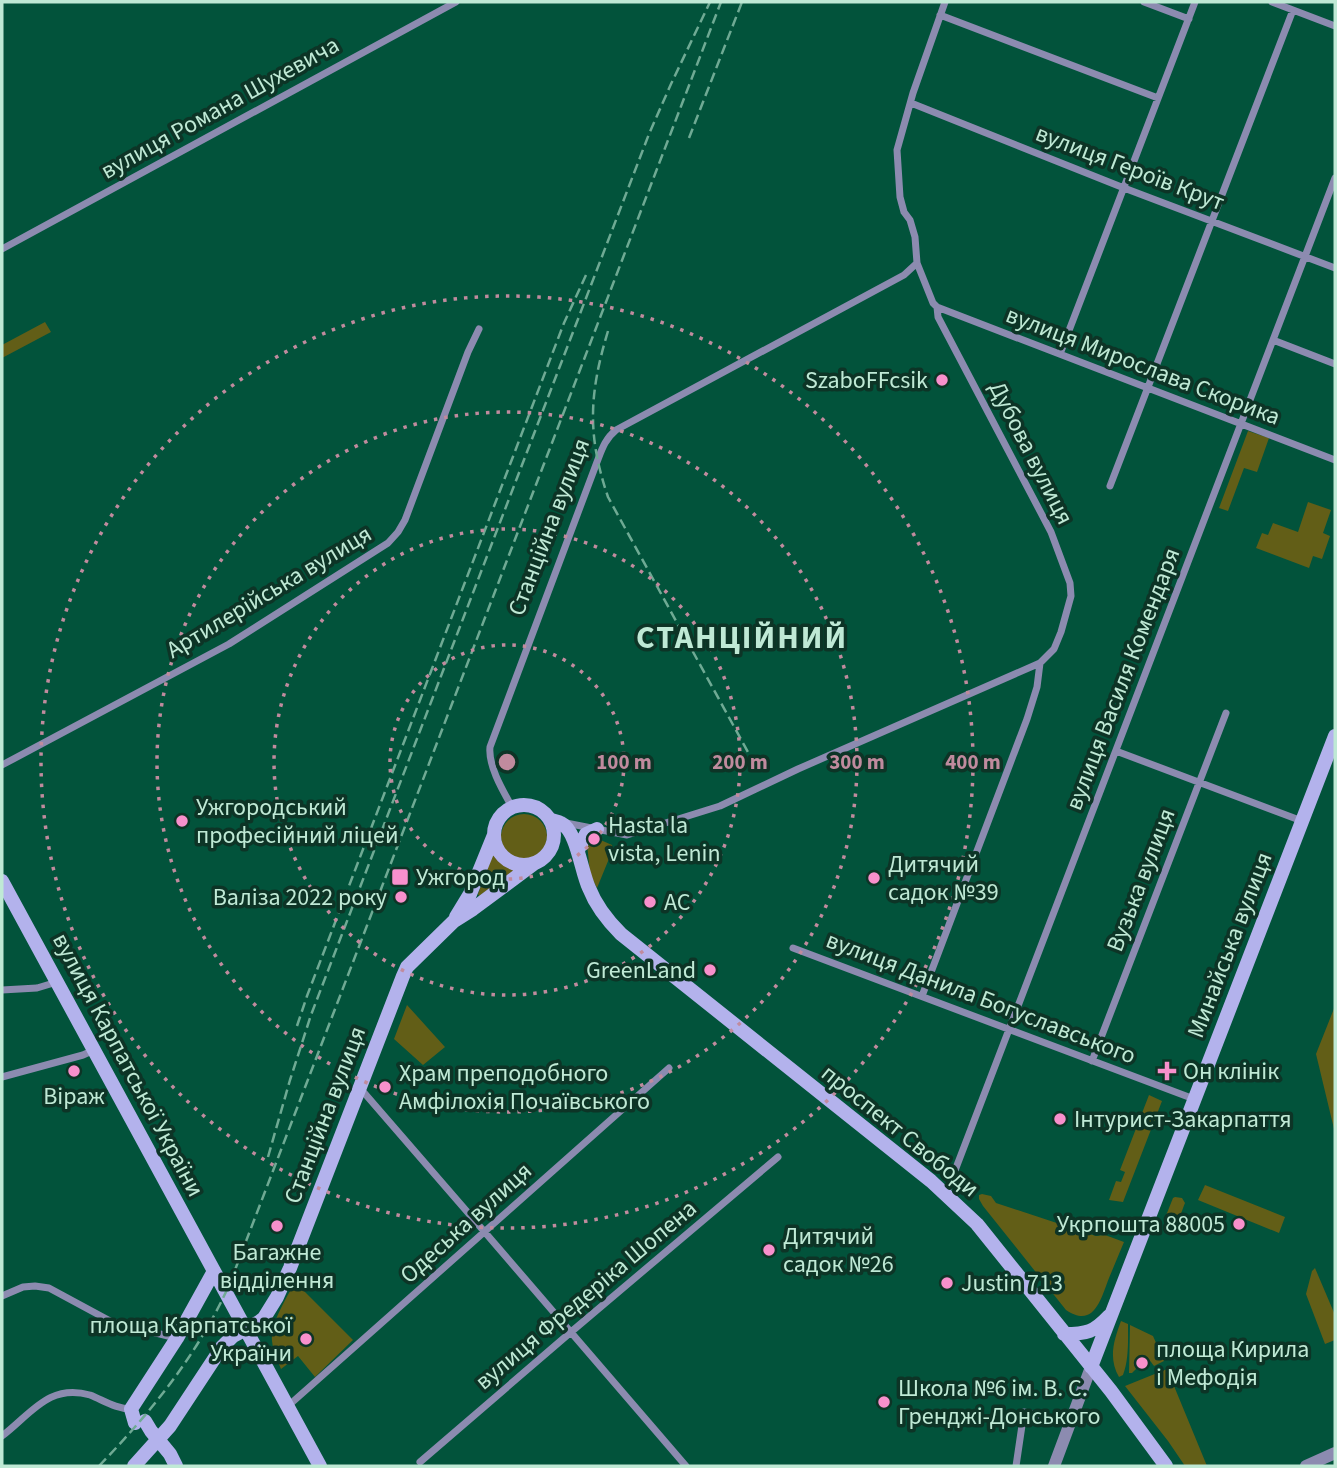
<svg xmlns="http://www.w3.org/2000/svg" width="1337" height="1468" viewBox="0 0 1337 1468" font-family="'Source Sans 3',sans-serif">
	<style>
		.green { fill: #625e17 }
		.lines { fill: none; stroke-linecap: round; stroke-linejoin: round }
		.minor { stroke: #8c8bb0; stroke-width: 7 }
		.tertiary { stroke: #8c8bb0; stroke-width: 12 }
		.secondary { stroke: #b3b2ec; stroke-width: 14 }
		.rail { stroke: #6faa94; stroke-width: 2.5; stroke-dasharray: 10 5; stroke-linecap: butt }
		.ring { fill: none; stroke: #c08b9e; stroke-width: 3.5; stroke-dasharray: 3.5 7 }
		.poi-dot { fill: #f890cc; stroke: #0d3426; stroke-width: 2.5 }
		.labels { text-anchor: middle; dominant-baseline: central; stroke-width: 7; stroke-linejoin: round; paint-order: stroke }
		.street-label { font-size: 24px; fill: #bfe9d5; stroke: #0d3426 }
		.poi-label { font-size: 24px; fill: #bfe9d5; stroke: #0d3426; text-anchor: start }
		.district-label { font-size: 32px; font-weight: bold; letter-spacing: 2px; fill: #bfe9d5; stroke: #0d3426 }
		.centre { fill: #c08b9e; stroke: #0d3426; stroke-width: 3.5 }
		.ring-label { font-size: 21px; text-anchor: middle; font-weight: bold; fill: #c08b9e; stroke: #0d3426; stroke-width: 7; stroke-linejoin: round; paint-order: stroke }
	</style>
	<rect width="100%" height="100%" fill="#02533b"/>
	<path class="green" d="M45 322 51 332 2 358V345Z
		M1248 431 1269 438 1257 472 1244 468 1228 511 1219 508Z
		M1308 502 1331 510 1323 533 1330 536 1322 559 1313 556 1309 568 1256 548 1262 533 1268 535 1273 523 1298 532Z
		M501 837a23 23 0 1 1 46 0a23 23 0 1 1-46 0Z
		M596 838 612 845 613 849 597 888 590 874 587 843Z
		M493 854 504 865 514 869 513 872 479 896 478 894Z
		M407 1005 445 1047 423 1065 394 1039Z
		M1335 1006V1133L1316 1054Z
		M1149 1095 1162 1101 1123 1202 1109 1200 1116 1181 1121 1182 1125 1172 1120 1170Z
		M1205 1185 1285 1217 1279 1233 1198 1200Z
		M982 1194 991 1196 996 1203 1096 1236 1105 1235 1124 1242C1119 1254 1114 1266 1109 1278 1101 1299 1094 1329 1066 1310L983 1206 979 1199V1195Z
		M1175 1197 1182 1198 1185 1203C1181 1212 1180 1223 1169 1224L1165 1218 1173 1198Z
		M1315 1268 1335 1315V1340L1325 1344 1306 1294 1312 1271Z
		M295 1282 353 1340 315 1377 298 1356 281 1369C278 1361 273 1351 272 1341 270 1324 287 1297 295 1282Z
		M1121 1321 1128 1324C1128 1341 1129 1359 1123 1375L1119 1377C1108 1358 1114 1340 1121 1321Z
		M1130 1325 1153 1336 1164 1361 1154 1366C1149 1359 1146 1355 1138 1357L1134 1364 1136 1369 1132 1373H1129Z
		M1167 1369 1207 1466H1185L1168 1441 1125 1386Z"/>
	<g class="lines">
		<path class="minor" d="M1144 2 1189 19
			M1272 2 1335 26
			M940 15 1158 98
			M911 103 1124 188 1335 268
			M2 249 456 2
			M937 307 1335 460
			M1273 340 1335 364
			M1060 354 1195 2
			M1110 486 1293 10
			M1116 751 1302 821
			M2 765 229 644 388 543 398 532 405 520 468 352 479 329
			M512 807C503 791 488 766 490 747L597 462C602 449 605 439 616 430L904 275 917 263
			M566 823 627 835 720 806 798 769 1040 663 1054 649 1061 632 1071 596 1070 583 1051 532 938 317 937 307 933 303 917 263 915 237 910 220 904 212 900 197 897 150 913 93 945 2
			M793 948 1194 1099
			M2 990 37 988 57 982
			M922 996 1027 719 1037 687 1040 663
			M1092 1061 1226 713
			M2 1077 83 1055 94 1050
			M360 1088 489 1237 686 1466
			M946 1194 1335 178
			M2 1296 23 1287 35 1286 49 1288 112 1322 176 1338
			M288 1406 669 1068
			M2 1436C31 1414 49 1383 90 1395 103 1400 116 1409 131 1409
			M420 1462 571 1332 778 1157
			M1016 1466 1024 1412 1071 1422"/>
		<path class="tertiary" d="M1054 1466 1091 1367
			M1306 1466 1335 1453"/>
		<path class="secondary" d="M494 835a30 30 0 1 1 60 0a30 30 0 1 1-60 0Z
			M551 820C554 821 558 821 561 823 577 831 581 871 589 888 596 906 607 920 621 934L931 1181 977 1224 1111 1391 1166 1466
			M578 850 586 834 597 829
			M2 881 320 1466
			M456 917 470 894 494 835
			M1064 1334C1087 1334 1094 1332 1109 1316
			M1091 1367 1335 736
			M145 1421 151 1431 170 1454 176 1466
			M135 1423 131 1409 177 1338 214 1271
			M134 1466 170 1426 222 1347 233 1336 259 1322 264 1318 277 1297 290 1268 403 976 407 967 454 921 473 909 535 863"/>
		<path class="rail" d="M689 138 742 2
			M608 331C589 394 587 435 608 497L754 763
			M297 1026 307 996 564 323 586 275
			M268 1157 290 1080 311 1015 649 134 671 84 710 2
			M99 1466C152 1411 199 1353 230 1283L721 2"/>
	</g>
	<g class="ring">
		<circle cx="507" cy="762" r="117"/>
		<circle cx="507" cy="762" r="233"/>
		<circle cx="507" cy="762" r="350"/>
		<circle cx="507" cy="762" r="466"/>
	</g>
	<g class="poi-dot">
		<circle cx="942" cy="380" r="7"/>
		<circle cx="182" cy="821" r="7"/>
		<circle cx="594" cy="839" r="7"/>
		<rect x="391" y="868" width="18" height="18" rx="3.5"/>
		<circle cx="874" cy="878" r="7"/>
		<circle cx="401" cy="897" r="7"/>
		<circle cx="650" cy="902" r="7"/>
		<circle cx="710" cy="970" r="7"/>
		<circle cx="74" cy="1071" r="7"/>
		<path d="M1163.5 1060.5h7v7h7v7h-7v7h-7v-7h-7v-7h7z"/>
		<circle cx="385" cy="1087" r="7"/>
		<circle cx="1060" cy="1119" r="7"/>
		<circle cx="1239" cy="1224" r="7"/>
		<circle cx="277" cy="1226" r="7"/>
		<circle cx="769" cy="1250" r="7"/>
		<circle cx="947" cy="1283" r="7"/>
		<circle cx="306" cy="1339" r="7"/>
		<circle cx="1142" cy="1363" r="7"/>
		<circle cx="884" cy="1402" r="7"/>
	</g>
	<g class="labels">
		<g class="street-label">
			<text transform="translate(220 108) rotate(-29)">вулиця Романа Шухевича</text>
			<text transform="translate(1130 168) rotate(21)">вулиця Героїв Крут</text>
			<text transform="translate(1143 366) rotate(21)">вулиця Мирослава Скорика</text>
			<text transform="translate(1031 453) rotate(63)">Дубова вулиця</text>
			<text transform="translate(549 527) rotate(-69)">Станційна вулиця</text>
			<text transform="translate(269 592) rotate(-31)">Артилерійська вулиця</text>
			<text transform="translate(1123 679) rotate(-69)">вулиця Василя Комендаря</text>
			<text transform="translate(1141 880) rotate(-69)">Вузька вулиця</text>
			<text transform="translate(1230 945) rotate(-69)">Минайська вулиця</text>
			<text transform="translate(981 998) rotate(21)">вулиця Данила Богуславського</text>
			<text transform="translate(128 1065) rotate(62)">вулиця Карпатської України</text>
			<text transform="translate(325 1115) rotate(-69)">Станційна вулиця</text>
			<text transform="translate(900 1131) rotate(39)">проспект Свободи</text>
			<text transform="translate(466 1223) rotate(-42)">Одеська вулиця</text>
			<text transform="translate(586 1295) rotate(-40)">вулиця Фредеріка Шопена</text>
		</g>
		<g class="poi-label">
			<text x="928" y="380" text-anchor="end">SzaboFFcsik</text>
			<text x="196" y="807">Ужгородський<tspan x="196" dy="28">професійний ліцей</tspan></text>
			<text x="608" y="825">Hasta la<tspan x="608" dy="28">vista, Lenin</tspan></text>
			<text x="888" y="864">Дитячий<tspan x="888" dy="28">садок №39</tspan></text>
			<text x="416" y="877">Ужгород</text>
			<text x="387" y="897" text-anchor="end">Валіза 2022 року</text>
			<text x="664" y="902">AC</text>
			<text x="696" y="970" text-anchor="end">GreenLand</text>
			<text x="1183" y="1071">Он клінік</text>
			<text x="399" y="1073">Храм преподобного<tspan x="399" dy="28">Амфілохія Почаївського</tspan></text>
			<text x="74" y="1096" text-anchor="middle">Віраж</text>
			<text x="1074" y="1119">Інтурист-Закарпаття</text>
			<text x="1225" y="1224" text-anchor="end">Укрпошта 88005</text>
			<text x="783" y="1236">Дитячий<tspan x="783" dy="28">садок №26</tspan></text>
			<text x="277" y="1252" text-anchor="middle">Багажне<tspan x="277" dy="28">відділення</tspan></text>
			<text x="961" y="1283">Justin 713</text>
			<text x="292" y="1325" text-anchor="end">площа Карпатської<tspan x="292" dy="28">України</tspan></text>
			<text x="1156" y="1349">площа Кирила<tspan x="1156" dy="28">і Мефодія</tspan></text>
			<text x="898" y="1388">Школа №6 ім. В. С.<tspan x="898" dy="28">Гренджі-Донського</tspan></text>
		</g>
		<g class="district-label">
			<text x="742" y="638">СТАНЦІЙНИЙ</text>
		</g>
	</g>
	<circle cx="507" cy="762" r="10" class="centre"/>
	<g class="ring-label">
		<text x="624" y="769">100 m</text>
		<text x="740" y="769">200 m</text>
		<text x="857" y="769">300 m</text>
		<text x="973" y="769">400 m</text>
	</g>
	<rect width="1337" height="1468" fill="none" stroke="#bfe9d5" stroke-width="7"/>
</svg>
